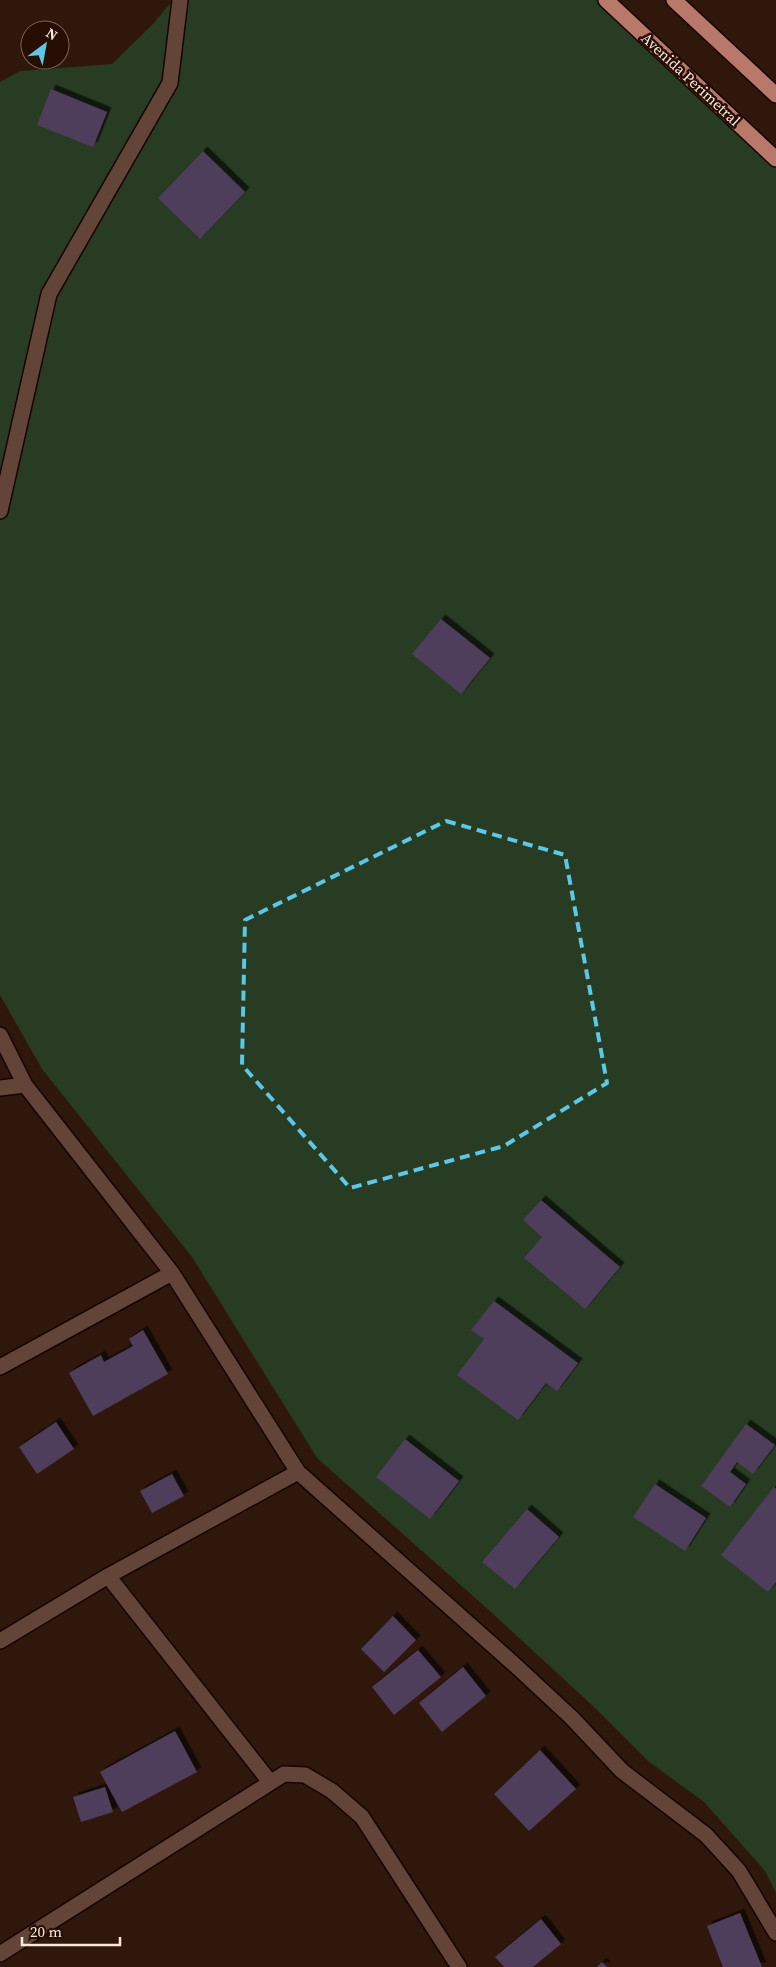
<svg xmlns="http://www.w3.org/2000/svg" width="776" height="1967" viewBox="0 0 776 1967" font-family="'Source Serif 4',serif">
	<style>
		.green { fill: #283b23 }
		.building { fill: #4f3c5b; filter: url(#shadow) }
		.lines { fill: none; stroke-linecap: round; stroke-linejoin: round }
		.street-casing { stroke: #170300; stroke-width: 18 }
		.primary-casing { stroke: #170300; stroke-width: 18 }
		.street { stroke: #624538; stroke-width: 15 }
		.primary { stroke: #b8796a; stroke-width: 15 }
		.marked { fill: none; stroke: #5ac8e6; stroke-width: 4; stroke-dasharray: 10 6; stroke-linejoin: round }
		.labels { text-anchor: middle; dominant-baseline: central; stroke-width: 5; stroke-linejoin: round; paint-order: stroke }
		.street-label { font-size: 15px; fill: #fae7e0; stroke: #260e04 }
	</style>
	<defs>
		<filter id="shadow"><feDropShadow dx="4.5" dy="-4.5" stdDeviation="0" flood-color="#0009"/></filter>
	</defs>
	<rect width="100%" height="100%" fill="#30170c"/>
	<path class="green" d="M173 0H612L776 158V1893L765 1871 704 1802 648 1761 594 1707 491 1612 317 1458 192 1257 42 1069 0 995V82L20 71 112 64 153 24Z"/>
	<path class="building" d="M51 89 107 112 93 147 37 125Z
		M203 151 245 192 200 239 158 198Z
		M441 619 490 658 461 694 412 654Z
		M541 1200 620 1267 585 1309 524 1258 542 1237 523 1220Z
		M494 1301 578 1363 557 1391 546 1383 518 1420 457 1375 484 1339 471 1330Z
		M143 1330 168 1374 93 1416 69 1373 101 1355 104 1362 133 1346 129 1339Z
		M56 1422 74 1449 37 1474 19 1447Z
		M746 1424 775 1445 753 1474 737 1462 730 1472 746 1484 730 1507 701 1486Z
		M405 1439 459 1481 430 1519 376 1477Z
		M172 1474 184 1496 152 1513 140 1491Z
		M655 1484 706 1518 685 1551 633 1517Z
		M774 1487 776 1489V1582L768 1592 721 1555Z
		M527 1509 559 1537 515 1589 482 1562Z
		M393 1616 416 1640 384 1672 361 1649Z
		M418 1650 441 1677 394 1715 372 1687Z
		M463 1667 486 1696 442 1732 419 1703Z
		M175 1731 197 1772 122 1812 100 1772Z
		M540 1750 576 1789 529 1831 494 1794Z
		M105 1787 113 1812 81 1822 73 1797Z
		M740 1913 762 1967H723L707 1926Z
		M541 1919 561 1944 533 1967H504L495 1957Z
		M602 1962 607 1967H597Z"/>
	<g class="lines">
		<g class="street-casing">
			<path id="street" d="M0 511 49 294 170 83 180 0
				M0 1035 25 1085 172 1273 298 1472 516 1666 572 1718 622 1771 706 1835 739 1871 776 1933
				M0 1088 25 1085
				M0 1367 172 1273
				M108 1576 270 1782
				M0 1641 108 1576 298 1472
				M0 1954 284 1774 305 1775 332 1791 362 1817 459 1967"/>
		</g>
		<g class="primary-casing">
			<path id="primary" d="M606 0 776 159
				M674 0 776 95"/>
		</g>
		<use href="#street" class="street"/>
		<use href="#primary" class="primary"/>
	</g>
	<path class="marked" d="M446 821 565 855 607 1083 504 1146 350 1188 242 1065 245 920Z"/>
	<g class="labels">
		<g class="street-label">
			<text transform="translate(691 79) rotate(43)">Avenida Perimetral</text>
		</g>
	</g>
	<g transform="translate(45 45) rotate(32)"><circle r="24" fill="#260e04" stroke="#7b655c"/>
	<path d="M0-4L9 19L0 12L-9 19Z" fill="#5ac8e6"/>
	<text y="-8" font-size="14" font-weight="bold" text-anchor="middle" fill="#fae7e0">N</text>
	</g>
	<path d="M22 1937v8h98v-8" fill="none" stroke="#fae7e0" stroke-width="2.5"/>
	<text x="30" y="1937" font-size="15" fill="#fae7e0" stroke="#260e04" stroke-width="4" paint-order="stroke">20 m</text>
</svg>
